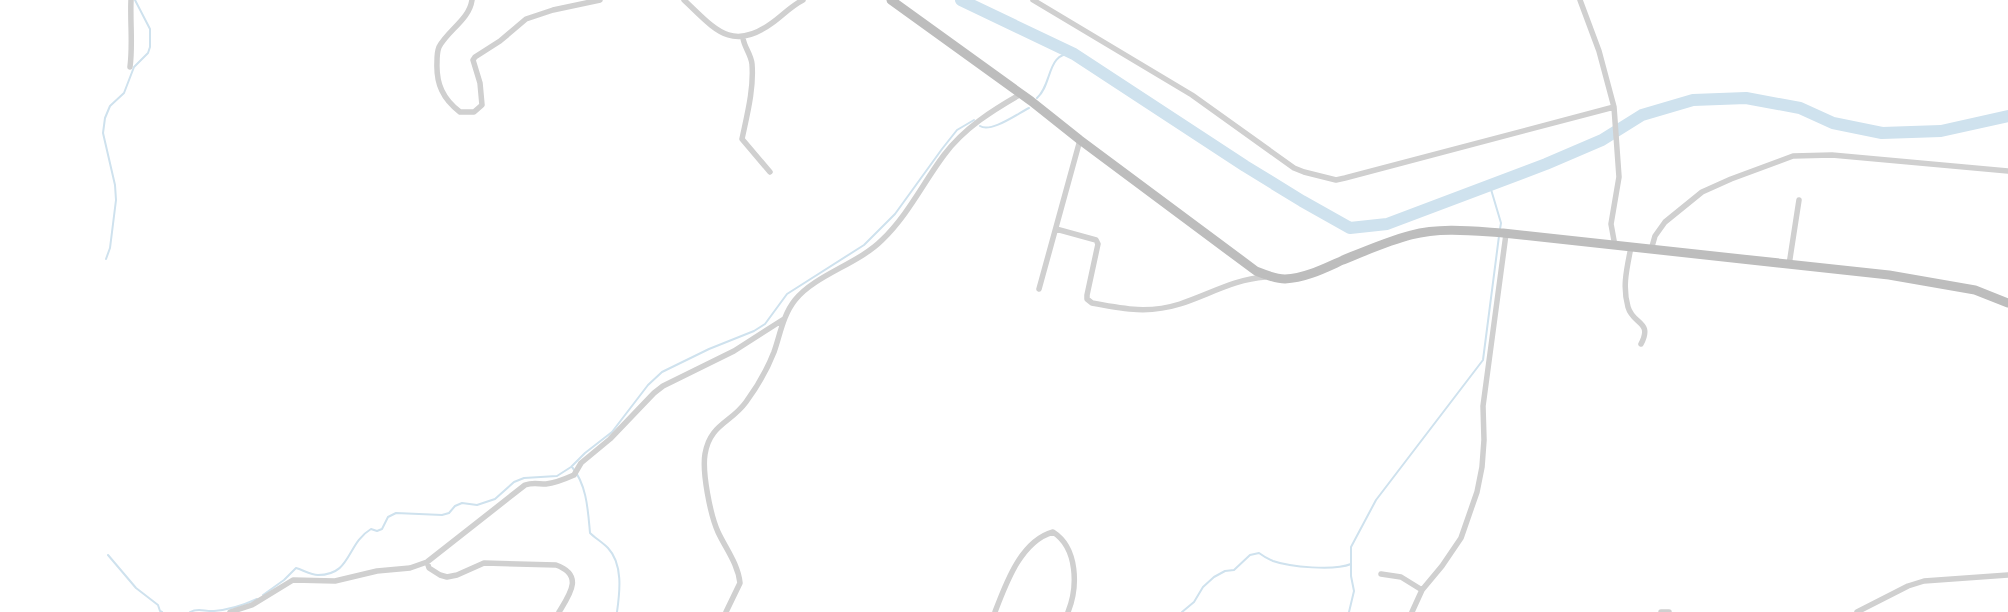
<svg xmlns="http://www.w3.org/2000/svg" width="2008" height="612" viewBox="0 0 2008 612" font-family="Cabin,sans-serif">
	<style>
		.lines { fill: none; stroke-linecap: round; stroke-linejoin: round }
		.stream { stroke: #cfe2ee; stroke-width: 2 }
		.river { stroke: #cfe2ee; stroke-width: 12 }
		.street { stroke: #d0d0d0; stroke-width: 5.5 }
		.secondary { stroke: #bdbdbd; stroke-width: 9 }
	</style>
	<rect width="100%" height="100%" fill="#fff"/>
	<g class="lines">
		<path class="stream" d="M1037 98C1053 84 1046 51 1074 54
			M980 126C991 133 1017 114 1029 108
			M1490 186 1501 223 1500 229
			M106 259 110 248 116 200 115 185 103 133 105 118 110 106 124 93 134 67 148 53 150 47V29L135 0
			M572 467C587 485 588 511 590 533 595 538 602 542 608 548 623 564 620 591 617 612
			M108 555 136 588 158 605 160 611 162 612
			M263 595 284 580 296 568C303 570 311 575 318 575 352 575 346 544 371 529L377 531 382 529 388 517 396 513 442 515 449 513 455 506 462 503 477 505 495 499 514 482 524 478 557 476 571 467 585 453 612 432 648 385 662 372 709 349 754 331 765 324 787 294 864 245 895 214 942 149 957 130 974 120
			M190 612C199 607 205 612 214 611 228 610 244 605 257 599
			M1182 612 1194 602 1203 587 1214 577 1225 571 1234 570 1250 555 1259 553C1263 556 1268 559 1273 561 1290 567 1334 571 1351 564
			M1349 612 1354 591 1351 576V547L1376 500 1483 360 1499 236"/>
		<path class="river" d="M961 0 1074 54 1245 166 1302 201 1350 228 1387 224 1546 164 1602 140 1642 115 1693 100 1746 98 1800 108 1833 123 1882 133 1941 131 2008 116"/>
		<path class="street" d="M472 0C469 20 448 30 439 47 437 52 437 58 437 62 436 84 443 99 460 112H474L482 105 480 83 473 60 475 57 500 41 526 19 553 10 600 0
			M684 0C714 28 731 53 772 23 782 16 791 6 803 0
			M1033 0 1192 95 1294 168 1304 172 1336 180 1345 178 1614 107
			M1580 0 1599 51 1614 107 1619 177 1611 224 1615 246
			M743 38C744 47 751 54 752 64 754 89 747 115 742 139L770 172
			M130 67C133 44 130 23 131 0
			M1056 229 1096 240 1098 244 1087 295V299L1092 303C1124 309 1148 314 1180 304 1208 295 1235 279 1265 277
			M1631 247C1627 268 1622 286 1628 307 1633 325 1653 321 1641 344
			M1651 250 1655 236 1665 222 1702 192 1731 179 1793 156 1832 155 2008 171
			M1789 265 1799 200
			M1039 289 1080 140
			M427 562 429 568 440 575 447 577 457 575 484 563 556 565C584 575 570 594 559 612
			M1381 574 1401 577 1422 590
			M230 612 252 605 293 580 335 581 377 571 410 568 427 562 525 485C533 482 538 484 546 484 556 483 565 479 574 475L581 463 610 439 654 393 663 386 734 351 784 319
			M726 612 740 583C738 564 726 549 718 532 710 514 702 472 705 454 710 424 731 423 746 402 757 387 767 370 774 352 780 335 783 315 795 300 815 275 858 264 882 240 908 215 923 183 944 155 964 128 993 110 1021 94
			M995 612C1006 583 1021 541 1053 532 1078 548 1078 587 1068 612
			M1412 612 1422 590 1442 566 1461 538 1477 492 1482 467 1484 440 1483 406 1506 234
			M1661 612H1669
			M1857 612 1908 586 1924 581 2008 575"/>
		<path class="secondary" d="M891 0 1031 101 1080 140 1256 271C1266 275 1275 279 1285 279 1306 278 1325 268 1343 260 1365 251 1388 241 1411 235 1441 227 1473 231 1503 233L1889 275 1975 290 2008 303"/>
	</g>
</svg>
